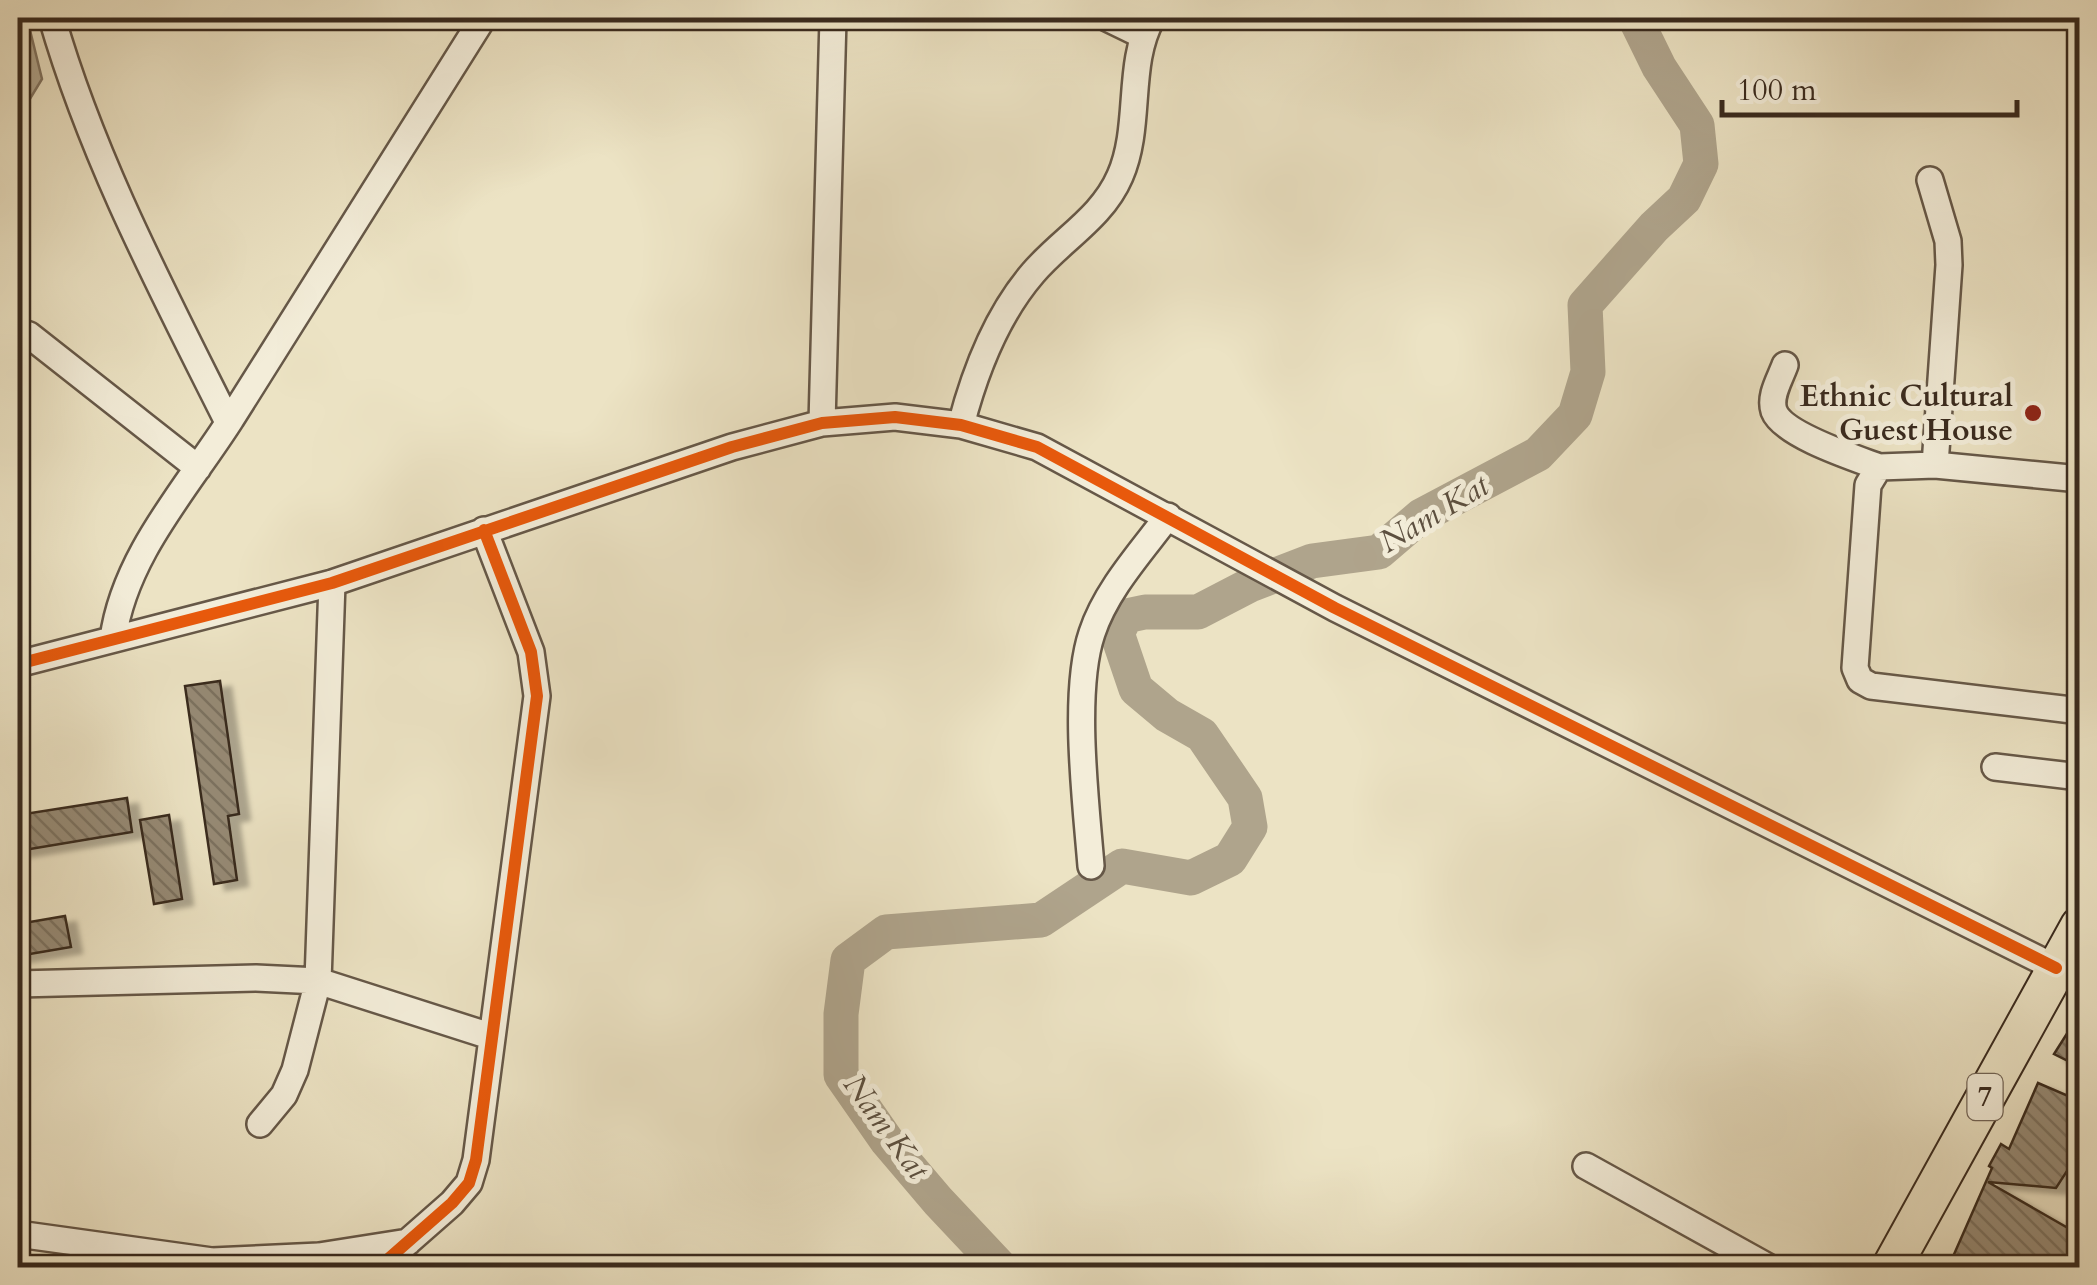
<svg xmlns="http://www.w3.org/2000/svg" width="2097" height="1285" viewBox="0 0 2097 1285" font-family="Cardo,serif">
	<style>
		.water { fill: url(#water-ripples); stroke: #807360; stroke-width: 2.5 }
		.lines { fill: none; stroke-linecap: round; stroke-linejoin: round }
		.river { stroke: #afa48c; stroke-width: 35 }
		.building { fill: url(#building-back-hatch); stroke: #392a1e; stroke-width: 2.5; filter: url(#shadow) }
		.minor-casing { stroke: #665848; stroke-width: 30 }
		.highway-casing { stroke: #392a1e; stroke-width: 42 }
		.minor { stroke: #f3edd9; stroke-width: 25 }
		.highway { stroke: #ece3c4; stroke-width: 38 }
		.cycleway-casing { stroke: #f3edd9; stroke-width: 19 }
		.cycleway { stroke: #e8590c; stroke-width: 12 }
		.poi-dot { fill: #8f2418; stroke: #f3edd9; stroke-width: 4 }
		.labels { text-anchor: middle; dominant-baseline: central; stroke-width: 10; stroke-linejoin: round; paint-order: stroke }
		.shield { fill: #f3edd9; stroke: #716456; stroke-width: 2.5 }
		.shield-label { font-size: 28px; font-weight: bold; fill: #392a1e }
		.poi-label { font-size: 30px; font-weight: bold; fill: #392a1e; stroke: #f3edd9; text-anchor: end }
		.water-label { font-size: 32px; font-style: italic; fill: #5c4f3f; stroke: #f3edd9 }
	</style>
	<defs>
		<pattern id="water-ripples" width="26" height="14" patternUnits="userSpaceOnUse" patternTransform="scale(2.5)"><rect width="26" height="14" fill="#afa48c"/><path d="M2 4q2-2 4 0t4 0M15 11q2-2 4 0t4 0" fill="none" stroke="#8f8672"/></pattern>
		<pattern id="building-back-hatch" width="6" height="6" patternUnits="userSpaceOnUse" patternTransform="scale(2.5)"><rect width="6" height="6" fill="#968a74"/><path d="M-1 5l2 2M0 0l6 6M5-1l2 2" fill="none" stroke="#7b715f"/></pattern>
		<filter id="shadow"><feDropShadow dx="11" dy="6" stdDeviation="2.5" flood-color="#0004"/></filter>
	</defs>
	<rect width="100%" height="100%" fill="#ece3c4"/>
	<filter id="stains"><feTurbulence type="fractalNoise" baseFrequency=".002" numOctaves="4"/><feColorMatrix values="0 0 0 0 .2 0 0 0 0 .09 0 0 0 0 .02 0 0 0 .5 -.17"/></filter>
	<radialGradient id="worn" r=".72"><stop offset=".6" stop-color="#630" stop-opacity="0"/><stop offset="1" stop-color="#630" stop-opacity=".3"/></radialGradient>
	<path class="water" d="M18 18H27L42 79 25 107 18 105Z"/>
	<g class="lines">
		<path class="river" d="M1001 1268 938 1201 887 1141 841 1075V1014L848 960 886 932 1041 920 1122 866 1191 878 1230 859 1250 827 1245 798 1202 735 1167 715 1136 689 1117 633 1126 616 1145 612H1198L1250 585 1312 561 1379 552 1421 516 1538 454 1575 415 1588 372 1585 305 1654 227 1684 199 1701 164 1697 125 1659 67 1635 18"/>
	</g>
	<path class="building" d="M220 681 239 814 228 816 237 880 214 884 185 686Z
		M127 798 132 832 18 851V815Z
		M169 815 182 899 154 904 140 820Z
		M65 916 71 947 18 956V924Z
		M2080 1013V1067L2054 1054Z
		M2038 1083 2080 1101V1151L2056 1188 1988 1182 2080 1235V1241L2066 1268H1948L1992 1168 1989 1166 2001 1144 2009 1149Z"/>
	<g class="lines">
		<g class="minor-casing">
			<path id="minor" d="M52 18C93 160 162 290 228 422
				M1107 18 1142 35
				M1930 180 1948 241 1949 265 1935 465
				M18 331 29 335 198 468
				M1785 365C1780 379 1769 396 1774 411 1783 435 1855 458 1879 467
				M822 423 833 18
				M961 425C975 371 996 316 1033 273 1062 239 1102 218 1120 176 1142 126 1126 64 1152 18
				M2080 479 1935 465 1879 467 1868 485 1855 668 1860 680 1871 686 2080 711
				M113 639C124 556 187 488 231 419 315 285 399 151 483 18
				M18 664 332 583 732 447 822 423 895 417 961 425 1037 447 1335 608 2056 968
				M1995 767 2080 777
				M1091 866C1086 803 1072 692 1092 633 1106 590 1141 552 1168 516
				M18 984 256 978 318 981 490 1036
				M260 1124 284 1095 295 1070 318 981 332 583
				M1586 1166 1770 1268
				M18 1234 212 1261 319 1256 408 1242
				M378 1268 452 1203 469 1183 476 1160 537 696 531 652 484 530"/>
		</g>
		<g class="highway-casing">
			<path id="highway" d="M1891 1268 2080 926"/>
		</g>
		<use href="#minor" class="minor"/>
		<use href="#highway" class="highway"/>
		<g class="cycleway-casing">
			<path id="cycleway" d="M18 664 332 583 732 447 822 423 895 417 961 425 1037 447 1335 608 2056 968
				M378 1268 452 1203 469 1183 476 1160 537 696 531 652 484 530"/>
		</g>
		<use href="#cycleway" class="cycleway"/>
	</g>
	<circle class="poi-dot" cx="2033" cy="413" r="10"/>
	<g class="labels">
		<rect class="shield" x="1967.5" y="1074" width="35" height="46" rx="8"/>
		<g class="shield-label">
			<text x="1985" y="1097">7</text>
		</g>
		<g class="poi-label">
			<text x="2013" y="396">Ethnic Cultural<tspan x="2013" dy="34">Guest House</tspan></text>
		</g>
		<g class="water-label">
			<text transform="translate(1434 514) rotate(-31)">Nam Kat</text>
			<text transform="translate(886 1127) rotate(54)">Nam Kat</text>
		</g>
	</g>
	<rect width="2097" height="1285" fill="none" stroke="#ece3c4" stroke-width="60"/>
	<rect x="20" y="20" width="2057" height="1245" fill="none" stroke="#392a1e" stroke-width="5"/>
	<rect x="30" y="30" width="2037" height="1225" fill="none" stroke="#392a1e" stroke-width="2.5"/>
	<path d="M1722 100v15h295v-15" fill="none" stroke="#392a1e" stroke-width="5"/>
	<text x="1737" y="100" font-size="30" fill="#392a1e" stroke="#f3edd9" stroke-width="8" paint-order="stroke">100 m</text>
	<rect width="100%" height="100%" filter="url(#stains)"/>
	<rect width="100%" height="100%" fill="url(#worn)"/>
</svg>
